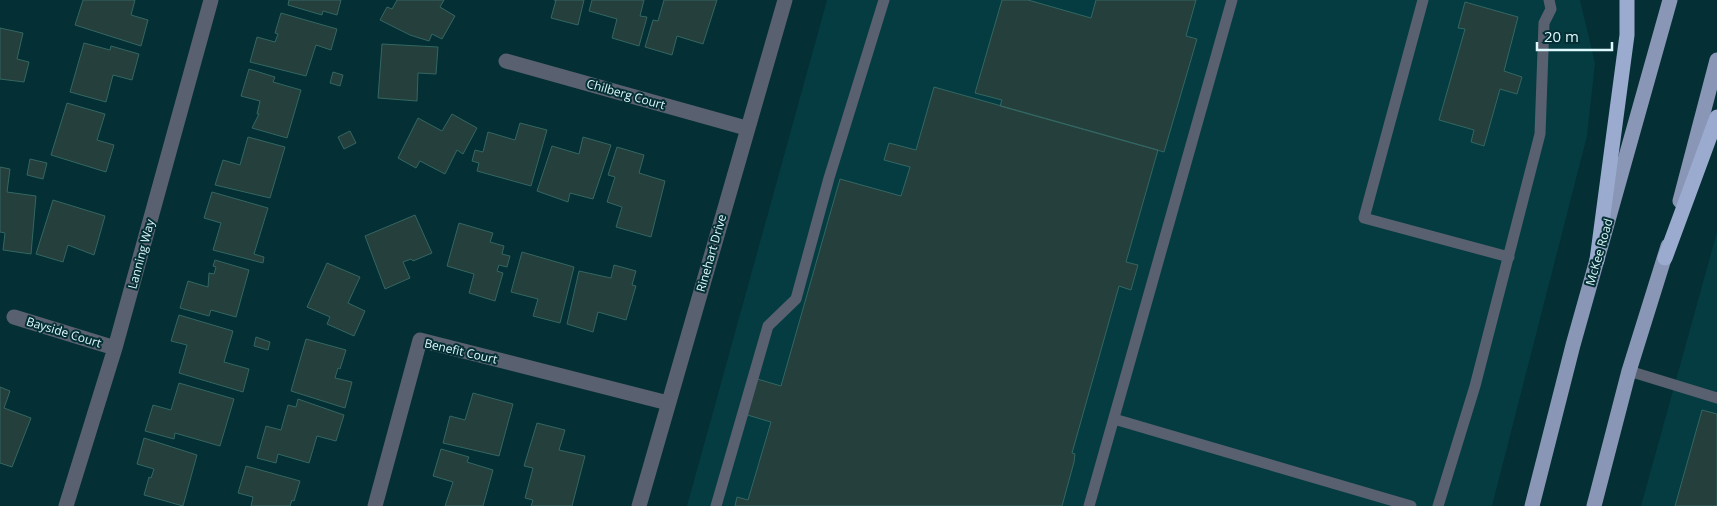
<svg xmlns="http://www.w3.org/2000/svg" width="1717" height="506" viewBox="0 0 1717 506" font-family="'Open Sans',sans-serif">
	<style>
		.built { fill: #043c42 }
		.building { fill: #253f3c; stroke: #336762 }
		.lines { fill: none; stroke-linecap: round; stroke-linejoin: round }
		.lane { stroke: #59606f; stroke-width: 11 }
		.street { stroke: #59606f; stroke-width: 15 }
		.primary { stroke: #8996b5; stroke-width: 15 }
		.highway { stroke: #9babd0; stroke-width: 15 }
		.labels { text-anchor: middle; dominant-baseline: central; stroke-width: 4; stroke-linejoin: round; paint-order: stroke }
		.street-label { font-size: 12px; fill: #def9fd; stroke: #042f34 }
	</style>
	<rect width="100%" height="100%" fill="#042f34"/>
	<path class="built" d="M827 0H1580L1595 63 1587 136 1492 506H687Z
		M1717 232V506H1641Z"/>
	<path class="building" d="M83 0H135L131 15 148 20 141 46 75 25Z
		M289 0H341L337 15 323 11 322 15 288 5Z
		M397 0H444L440 7 455 16 442 39 432 34 429 41 410 35 380 20 387 7 392 9Z
		M554 0H584L578 25 551 18 556 0Z
		M592 0H644L640 16 647 17 639 46 612 38 617 19 589 11Z
		M664 0H717L703 44 677 36 672 55 645 47 653 20 658 21Z
		M1002 0H1028L1091 18 1096 0H1196L1186 36 1197 39 1164 152 1000 106 1002 100 975 93Z
		M1465 2 1518 17 1504 71 1522 77 1517 94 1500 89 1484 146 1471 142 1474 130 1439 120 1465 29 1458 28Z
		M281 13 337 29 331 50 316 45 306 76 250 62 257 37 275 42 278 34 275 33Z
		M0 28 23 33 17 59 29 62 24 82 0 79Z
		M84 43 110 50 111 46 139 54 132 80 113 75 106 102 70 92Z
		M382 44 438 47 436 74 418 73 417 101 378 98Z
		M249 69 275 77 273 82 301 90 287 138 252 128 259 114H257L260 101 241 96Z
		M333 72 343 75 340 86 330 83Z
		M934 87 1158 150 1126 262 1138 265 1131 290 1119 286 1072 453 1075 454 1074 462 1062 506H735L737 497 748 500 771 422 744 414 754 378 781 386 840 179 901 196 910 167 884 160 889 143 916 150Z
		M67 103 105 114 97 140 114 145 106 172 51 155Z
		M452 114 477 128 463 154 457 150 445 174 420 161 416 168 398 158 418 118 442 131Z
		M520 123 547 130 531 186 477 171 479 163 472 161 475 150 483 152 488 132 515 140Z
		M350 131 356 143 344 149 338 137Z
		M248 137 285 147 270 198 215 185 223 160 240 165Z
		M583 137 611 145 593 199 570 193 568 202 537 191 552 146 579 154Z
		M617 147 644 155 639 173 665 181 651 237 616 227 622 207 607 202 615 177 608 175Z
		M30 159 47 163 43 179 27 175Z
		M0 167 10 169 7 192 36 196 31 254 3 250 5 233 0 232Z
		M212 192 268 208 254 254 264 257 263 263 213 250 221 223 204 218Z
		M53 200 105 216 94 255 68 245 63 262 36 254Z
		M415 215 432 253 413 261 411 259 403 262 410 278 385 289 365 236Z
		M459 223 493 233 490 242 504 246 502 254 510 256 507 267 499 265 497 271 503 273 495 301 469 293 474 274 447 266Z
		M522 252 574 267 560 323 533 316 538 299 511 292Z
		M215 260 249 270 236 317 211 310 209 316 180 308 188 281 208 287 209 273 214 274 216 267 213 266Z
		M327 263 360 277 348 303 365 311 354 336 327 324 330 317 307 307Z
		M614 265 636 271 632 285 636 286 626 320 598 312 593 332 567 324 579 271 611 278Z
		M179 315 233 331 224 362 249 369 243 392 179 373 187 345 171 341Z
		M256 337 270 342 268 350 254 346Z
		M306 339 346 350 340 369 338 368 335 378 352 382 345 408 291 391Z
		M179 383 234 399 220 446 175 433 174 439 145 431 153 405 171 410Z
		M0 387 10 391 4 408 31 418 12 467 0 463Z
		M473 393 513 404 499 456 443 443 450 416 465 420Z
		M298 399 344 415 336 441 317 436 309 463 278 454 276 463 257 458 266 426 281 430 288 405 296 407Z
		M1702 410 1717 414V506H1675Z
		M537 423 565 430 559 450 585 456 572 506H531L533 500 525 498 533 468 524 466Z
		M144 438 197 455 183 506 144 495 149 477 151 478 154 469 137 464Z
		M441 449 469 457 467 462 493 470 483 506H445L453 482 433 476Z
		M246 466 300 481 294 501 292 500 290 506H251L253 497 238 493Z"/>
	<g class="lines">
		<path class="lane" d="M1423 0 1364 218 1509 257
			M1629 371 1717 398
			M1114 419 1411 506
			M716 506 768 326 796 299 829 178 884 0
			M1089 506 1232 0
			M1438 506 1475 386 1540 134 1544 23 1551 9 1549 0"/>
		<path class="street" d="M506 61 746 128
			M14 317 115 348
			M66 506 115 348 211 0
			M375 506 420 340 668 403
			M639 506 785 0"/>
		<path class="primary" d="M1680 201 1717 60
			M1532 506 1573 345 1670 0
			M1594 506 1629 371 1668 246"/>
		<path class="highway" d="M1665 258 1717 117
			M1597 260 1627 35V0"/>
	</g>
	<g class="labels">
		<g class="street-label">
			<text transform="translate(626 94) rotate(16)">Chilberg Court</text>
			<text transform="translate(1599 252) rotate(-74)">McKee Road</text>
			<text transform="translate(711 253) rotate(-74)">Rinehart Drive</text>
			<text transform="translate(141 254) rotate(-75)">Lanning Way</text>
			<text transform="translate(64 332) rotate(17)">Bayside Court</text>
			<text transform="translate(461 351) rotate(13)">Benefit Court</text>
		</g>
	</g>
	<path d="M1537 42v8h75v-8" fill="none" stroke="#def9fd" stroke-width="2.5"/>
	<text x="1544" y="42" font-size="15" fill="#def9fd" stroke="#042f34" stroke-width="4" paint-order="stroke">20 m</text>
</svg>
